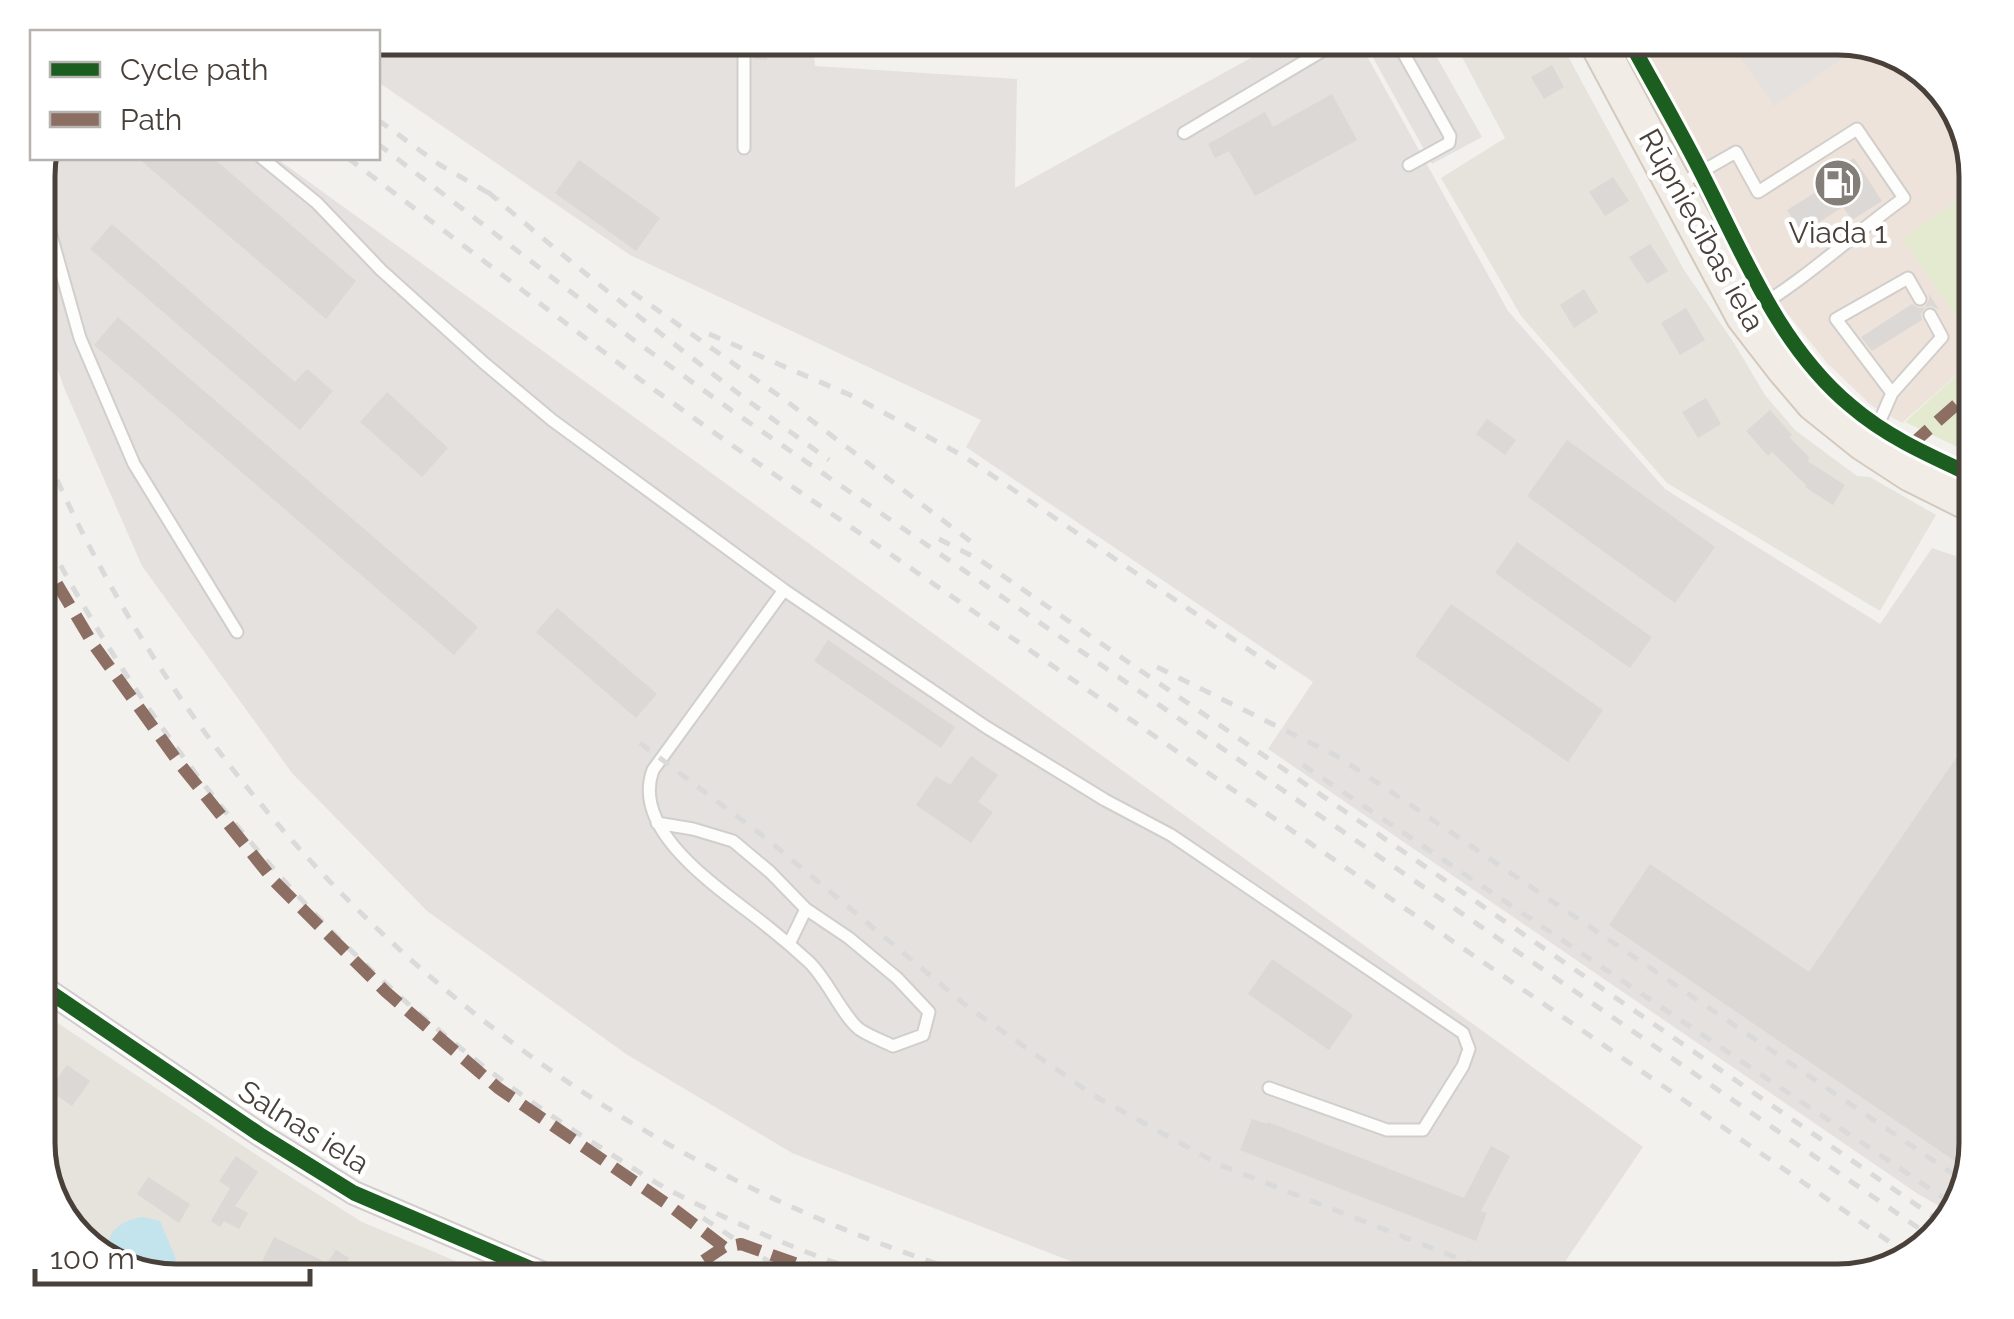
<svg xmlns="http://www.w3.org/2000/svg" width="2014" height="1319" viewBox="0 0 2014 1319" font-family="Raleway,sans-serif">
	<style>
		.residential { fill: #e6e2dc }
		.commercial { fill: #ede3db }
		.industrial { fill: #e5e1de }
		.green { fill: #e4ead0 }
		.parking { fill: #e5e1df }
		.water { fill: #c3e3ed }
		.building { fill: #dbd8d5 }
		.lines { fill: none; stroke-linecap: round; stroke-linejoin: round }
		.service-casing { stroke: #d1cecc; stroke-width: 15 }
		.minor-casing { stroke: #d1cecc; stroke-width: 26 }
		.primary-casing { stroke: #d4c9bd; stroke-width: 39 }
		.service { stroke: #fdfdfc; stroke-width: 11 }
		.minor { stroke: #fdfdfc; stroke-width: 22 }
		.primary { stroke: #f1ede6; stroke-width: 35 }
		.rail { stroke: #dadada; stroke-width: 5; stroke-dasharray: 12 12; stroke-linecap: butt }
		.quiet { stroke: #8d6e63; stroke-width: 12; stroke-dasharray: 25 12; stroke-linecap: butt }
		.cycleway-casing { stroke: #fff; stroke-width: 21 }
		.cycleway { stroke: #1b5e20; stroke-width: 15 }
		.labels { text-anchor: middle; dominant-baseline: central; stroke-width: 9; stroke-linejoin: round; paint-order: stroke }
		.street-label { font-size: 30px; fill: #49403a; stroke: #fff }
		.poi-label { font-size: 30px; fill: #49403a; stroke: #fff }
		.rim { fill: none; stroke: #49403a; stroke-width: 5 }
	</style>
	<rect width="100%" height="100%" fill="#f3f1ee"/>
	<path class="residential" d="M1452 38H1558L1684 270 1734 343 1765 395 1795 430 1857 476 1870 477 1936 515 1880 611 1667 483 1521 316 1441 178 1505 138Z
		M38 1010 281 1171 362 1222 504 1281H176L99 1258 56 1213 38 1152Z"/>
	<path class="commercial" d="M1633 38H1838L1915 61 1958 106 1976 167V187L1904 239 1976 346V358L1902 423 1872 406 1827 363 1783 308 1762 278Z"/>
	<path class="industrial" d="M378 38H813L815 66 1017 79 1015 188 1287 38H1357L1508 311 1665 489 1880 624 1932 548 1976 563V1144L1955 1215 1918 1194 1268 749 1313 682 966 447 981 420 630 255 378 82Z
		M42 158H276L1643 1147 1552 1281H1122L792 1153 626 1054 427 911 292 773 142 566 65 390 38 316V167Z"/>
	<path class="green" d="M1976 187V346L1903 239Z
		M1976 358V456L1905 422Z"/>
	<path class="parking" d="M1400 38H1426L1482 137 1432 164 1371 54Z
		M1743 38H1838L1862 45 1774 106 1732 46Z"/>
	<path class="water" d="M142 1217 160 1221 185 1281H176L107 1261C105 1234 116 1222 142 1217Z"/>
	<path class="building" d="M754 38H768L767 60 753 59Z
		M1552 65 1564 87 1544 99 1531 77Z
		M1332 94 1357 140 1255 196 1229 151 1215 158 1208 144 1265 112 1273 127Z
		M138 158H213L356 281 326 319Z
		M1854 158 1882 201 1852 220 1843 207 1802 233 1787 210 1829 184 1824 177Z
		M579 160 660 218 636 251 555 193Z
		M1613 177 1629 201 1605 216 1589 192Z
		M112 224 295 382 307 369 333 391 300 430 90 249Z
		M1650 244 1668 271 1647 284 1629 257Z
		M1584 289 1598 312 1574 328 1560 305Z
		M1929 294 1939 309 1931 306 1925 307 1921 314 1922 320 1872 351 1861 337 1912 304 1919 308 1925 307 1929 300Z
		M1686 308 1705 340 1680 355 1661 323Z
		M118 317 478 627 454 655 94 345Z
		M387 392 448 448 422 477 360 422Z
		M1706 398 1721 424 1698 438 1682 412Z
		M1770 410 1792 435 1789 437 1810 458 1807 461 1845 485 1833 505 1805 487 1806 485 1772 452 1768 456 1746 431Z
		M1487 419 1516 440 1505 455 1476 434Z
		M1567 440 1715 547 1675 603 1527 496Z
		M1517 542 1652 637 1630 668 1495 573Z
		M1451 604 1603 710 1568 762 1415 656Z
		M557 608 657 694 636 718 536 632Z
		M828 640 955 727 941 748 814 661Z
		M1976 729V1144L1968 1170 1609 925 1650 864 1809 972Z
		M971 756 998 775 978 802 993 812 971 843 916 805 936 776 950 785Z
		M1272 959 1353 1015 1329 1050 1248 994Z
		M67 1065 90 1081 72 1106 49 1090Z
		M1252 1119 1267 1124 1268 1122 1464 1198 1491 1146 1510 1156 1481 1211 1487 1213 1476 1241 1240 1150Z
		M236 1156 258 1172 235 1206 248 1213 239 1229 224 1221 220 1227 211 1221 230 1188 219 1181Z
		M148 1177 190 1204 179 1223 137 1194Z
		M274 1237 327 1263 336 1250 349 1258 335 1282H303L262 1262Z"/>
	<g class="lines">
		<g class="service-casing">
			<path id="service" d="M1395 38 1450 136 1449 143 1409 165
				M1184 133 1344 38
				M744 148V38
				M262 158 317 203 381 270 484 363 552 420 784 590 986 727 1105 800 1171 835 1463 1033 1469 1049 1463 1066 1423 1130H1387L1269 1088
				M38 167 45 214 80 338 134 464 237 632
				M1680 184 1736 152 1758 192 1857 129 1904 198C1851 236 1804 281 1747 314
				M1892 393 1836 319 1908 278 1920 299
				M1867 440 1878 425 1892 393 1942 337 1930 315
				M657 823 693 829 733 841 770 872 806 909 849 938 897 978 929 1012 923 1035 893 1046C883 1041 869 1036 859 1029 842 1015 827 979 809 962 796 950 782 938 768 927 727 893 629 834 653 770L784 590
				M789 944 806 909"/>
		</g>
		<g class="minor-casing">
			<path id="minor" d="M38 984 259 1134 354 1193 560 1281"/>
		</g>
		<g class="primary-casing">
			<path id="primary" d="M1595 38 1744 316 1785 369 1814 403 1864 443 1910 473 1976 506"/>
		</g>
		<use href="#service" class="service"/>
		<use href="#minor" class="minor"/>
		<use href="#primary" class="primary"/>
		<path class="rail" d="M378 120 440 165 499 199
			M378 144 631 338 731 410 1933 1238
			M348 158 638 378 723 439 1913 1258
			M488 192C598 286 712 376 829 460
			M632 292 785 400 978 547
			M709 334 857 398 965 457 1277 669
			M38 436C169 752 412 1013 716 1170 803 1216 895 1251 988 1281
			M38 523C165 769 353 990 587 1139 615 1156 642 1175 671 1191 741 1227 814 1257 888 1281
			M939 539 980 560 1947 1226
			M1157 667 1335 755 1396 795 1965 1182
			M640 743 767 839 968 1007 1093 1095 1220 1165 1516 1281
			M1303 765 1957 1207
			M703 1218 798 1281"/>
		<path class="quiet" d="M1910 446 1976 387
			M38 552 93 644 179 763 274 881 386 992 498 1088 670 1206 724 1247
			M673 1281 724 1247 741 1244 845 1281"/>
		<g class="cycleway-casing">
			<path id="cycleway" d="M1628 38C1653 84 1680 130 1704 178 1745 258 1780 347 1851 406 1888 438 1933 457 1976 477
				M38 984 259 1134 354 1193 560 1281"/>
		</g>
		<use href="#cycleway" class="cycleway"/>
	</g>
	<defs>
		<g id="fuel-disc" transform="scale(2.5)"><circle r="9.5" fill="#847e79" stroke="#fff"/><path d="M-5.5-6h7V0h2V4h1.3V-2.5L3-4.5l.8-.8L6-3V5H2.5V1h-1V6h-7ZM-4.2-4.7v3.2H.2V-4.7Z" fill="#fff"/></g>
	</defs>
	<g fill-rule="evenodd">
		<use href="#fuel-disc" x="1838" y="183"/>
	</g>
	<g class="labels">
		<g class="street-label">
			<text transform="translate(1702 230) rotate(61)">Rūpniecības iela</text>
			<text transform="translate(304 1127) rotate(32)">Salnas iela</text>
		</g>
		<g class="poi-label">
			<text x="1838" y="232">Viada 1</text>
		</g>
	</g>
	<path d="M0 0H2014V1319H0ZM176 55H1838A121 121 0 0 1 1959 176V1143A121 121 0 0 1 1838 1264H176A121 121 0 0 1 55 1143V176A121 121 0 0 1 176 55Z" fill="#fff" fill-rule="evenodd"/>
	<path class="rim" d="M176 55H1838A121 121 0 0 1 1959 176V1143A121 121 0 0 1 1838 1264H176A121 121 0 0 1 55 1143V176A121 121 0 0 1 176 55Z"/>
	<rect x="30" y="30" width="350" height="130" fill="#ffffff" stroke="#b6b3b0" stroke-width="2.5"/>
	<rect x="50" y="62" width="50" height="15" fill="#1b5e20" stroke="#b6b3b0" stroke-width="2.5"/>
	<text x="120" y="80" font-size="30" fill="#49403a">Cycle path</text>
	<rect x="50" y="112" width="50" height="15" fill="#8d6e63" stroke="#b6b3b0" stroke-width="2.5"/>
	<text x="120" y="130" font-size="30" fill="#49403a">Path</text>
	<path d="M35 1269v15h275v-15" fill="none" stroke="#49403a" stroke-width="5"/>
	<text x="50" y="1269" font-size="30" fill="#49403a" stroke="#ffffff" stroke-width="8" paint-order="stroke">100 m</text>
</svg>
